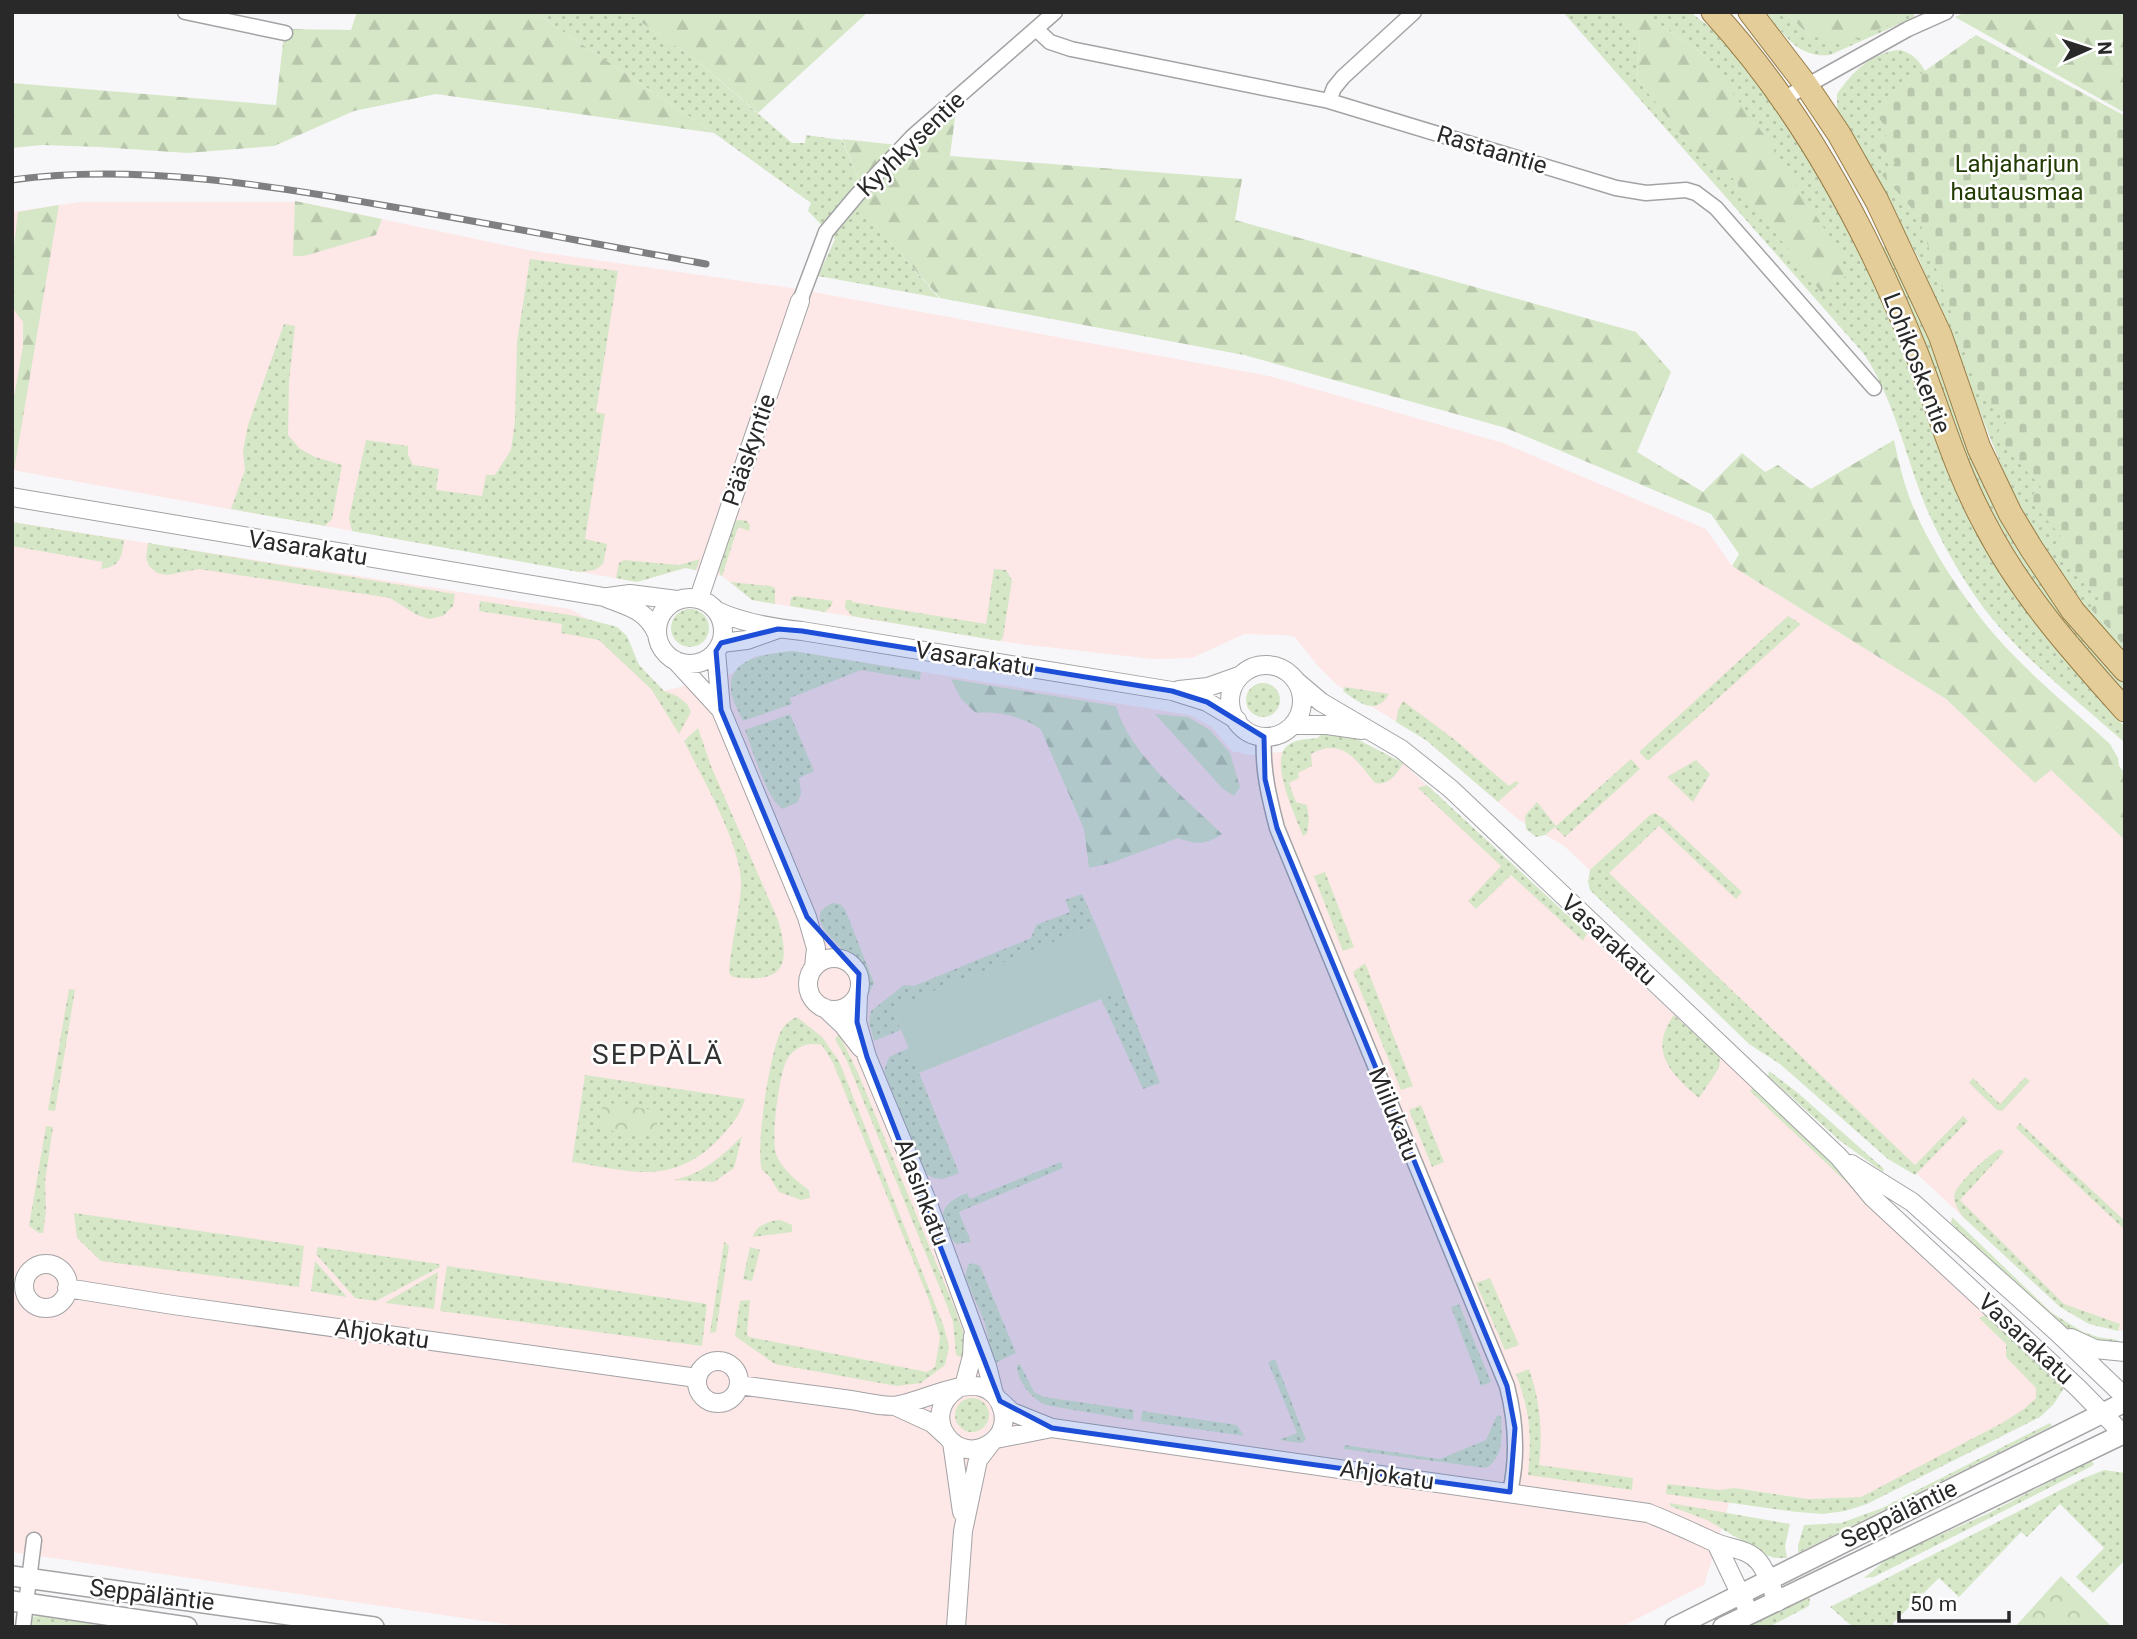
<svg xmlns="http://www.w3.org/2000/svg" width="2137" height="1639" viewBox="0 0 2137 1639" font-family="Roboto,sans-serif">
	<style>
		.commercial { fill: #fde7e7 }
		.grass { fill: url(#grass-dots) }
		.forest { fill: url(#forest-firs) }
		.cemetery { fill: url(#cemetery-stones) }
		.park { fill: url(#park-crowns) }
		.pitch { fill: #d6e7c7 }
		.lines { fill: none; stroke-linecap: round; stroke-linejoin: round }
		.minor-casing { stroke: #a3a3a5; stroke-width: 17 }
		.tertiary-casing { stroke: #a3a3a5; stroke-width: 20 }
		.secondary-casing { stroke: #a3a3a5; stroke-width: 22 }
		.primary-casing { stroke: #987e47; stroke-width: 25 }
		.minor { stroke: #fff; stroke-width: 14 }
		.tertiary { stroke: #fff; stroke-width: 18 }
		.secondary { stroke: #fff; stroke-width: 19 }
		.primary { stroke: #e5cd9a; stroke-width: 23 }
		.rail-casing { stroke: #7f7f81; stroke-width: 7 }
		.rail { stroke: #fff; stroke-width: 4.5; stroke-dasharray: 13; stroke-linecap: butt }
		.marked { fill: #1d4ed8; fill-opacity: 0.2; stroke: #1d4ed8; stroke-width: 5; stroke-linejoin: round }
		.labels { text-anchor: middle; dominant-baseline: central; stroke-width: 5; stroke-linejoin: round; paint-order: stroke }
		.street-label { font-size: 24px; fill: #29292a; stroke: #fff }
		.park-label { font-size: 24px; fill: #223b02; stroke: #fff }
		.quarter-label { font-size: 28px; letter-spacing: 2px; fill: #323233; stroke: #fff }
	</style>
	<defs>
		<pattern id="grass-dots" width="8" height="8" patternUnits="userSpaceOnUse" patternTransform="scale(1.75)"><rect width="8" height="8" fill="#d6e7c7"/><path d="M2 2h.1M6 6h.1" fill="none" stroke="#b8c6ab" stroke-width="1.8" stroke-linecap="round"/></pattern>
		<pattern id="forest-firs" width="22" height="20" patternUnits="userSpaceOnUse" patternTransform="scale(1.75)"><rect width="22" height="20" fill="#d6e7c7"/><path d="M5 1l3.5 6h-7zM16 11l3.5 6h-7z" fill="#b8c6ab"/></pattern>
		<pattern id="cemetery-stones" width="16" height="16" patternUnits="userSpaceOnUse" patternTransform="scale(1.75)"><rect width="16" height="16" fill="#d6e7c7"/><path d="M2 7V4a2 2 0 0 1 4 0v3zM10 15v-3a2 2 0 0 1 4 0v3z" fill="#b8c6ab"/></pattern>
		<pattern id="park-crowns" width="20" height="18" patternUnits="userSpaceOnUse" patternTransform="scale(1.75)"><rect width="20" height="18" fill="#d6e7c7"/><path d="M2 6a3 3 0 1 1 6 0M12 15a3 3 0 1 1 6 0" fill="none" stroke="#b8c6ab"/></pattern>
	</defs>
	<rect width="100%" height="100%" fill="#f7f7f9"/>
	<path class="commercial" d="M80 202H301L533 251 791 288 1269 376 1503 443 1706 529 1732 566 1946 699 2035 782 2051 769 2125 840V1330L2118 1331 2060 1307 1563 845 1519 820 1426 740 1337 685 1317 665 1295 637 1285 635 1244 634 1192 658 1153 659 1020 644 752 600 722 576 686 568 637 582 12 470V212Z
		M12 522 570 609 605 629 664 691 731 674 755 656 793 651 1190 715 1212 727 1232 751 1251 755 1290 751 1302 742 1329 735 1353 737 1403 763 2058 1371 2056 1394 2033 1413 1861 1497 1808 1499 1734 1488 1704 1585 1621 1627H525L12 1552Z"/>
	<path class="grass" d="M534 12H626L696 60 792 143H805L806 135 842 140 861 185 860 207 939 298 818 276 835 239 808 211 811 203 714 133Z
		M1563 12H1621L1640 40 1637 79 1704 162 1733 178 1821 291 1704 55 1642 12 1693 14 1718 34 1773 104 1801 145 1843 215 1908 354 1930 422 2106 706 2125 727V743C2078 701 2017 654 1980 603 1963 579 1947 552 1934 525 1907 469 1899 407 1864 354Z
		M1766 12H1785L1810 36 1899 20 1897 12H1913L1915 17 1830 55C1798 58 1784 35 1766 12Z
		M1900 50C1916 54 1922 65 1930 79L2012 417 1995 435 2042 487 2035 494 2101 600 2091 609 2125 647V654L2086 609 2039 541 2007 480 1919 259 1862 152 1837 111V94C1852 72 1872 52 1900 50Z
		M1889 243 2068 617 2125 684V697L2061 621 2019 559 1976 485 1882 247Z
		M530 259 618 271 596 412 605 414 585 539 607 544 603 564 595 570 579 572 352 531 349 518 366 440 408 446V455L413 465 439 469 436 490 482 496 486 475H495L511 450 515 421 517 342Z
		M284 324 295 326 289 382 288 435 299 448 315 457 342 465 332 519 325 526 231 509 245 470 243 451 248 425Z
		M740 520 747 521 750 525 749 531 738 527 722 576 720 575 719 569 733 521Z
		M12 522 124 540C122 557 120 567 101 569L103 562 12 546Z
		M148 543 455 594 453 606 443 616 429 619 417 615 390 598 199 569 167 575 157 573 149 566 146 558Z
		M700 559 696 570 685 568 637 582 616 578 619 563 624 560 679 565Z
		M994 569 1006 570 1012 580 1003 637 1000 641 852 616 845 608 846 600H852V602L986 624Z
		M730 582 770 586 775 588V604L752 600Z
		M795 596 833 601 831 606 825 612 790 606 791 598Z
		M480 601 576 616 617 627 627 636 639 665 664 691 677 696 687 704 691 712 679 734 652 690 599 640 561 633 562 624 479 611Z
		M671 628a19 19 0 1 1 38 0a19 19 0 1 1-38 0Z
		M1788 616 1801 624 1648 761 1639 752Z
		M793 651 921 672 920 680 861 670 790 698 792 704 743 721C739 712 732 700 731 691 728 656 768 654 793 651Z
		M1246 700a17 17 0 1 1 34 0a17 17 0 1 1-34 0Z
		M1345 687 1389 694C1376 717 1358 702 1343 691Z
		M1403 701 1455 740 1509 786 1516 781 1519 783 1498 802 1426 740 1396 722 1398 710Z
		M790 714 814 771 799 778 801 793 798 802 783 809C766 799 753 749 745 730Z
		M698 728 711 766 778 920C791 965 785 984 733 977L729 973C731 944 739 915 741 887 743 847 702 778 684 741Z
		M1323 731 1353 737 1403 763C1397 774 1389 786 1375 783 1356 760 1343 737 1311 754L1312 766 1298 773 1299 778 1289 783 1296 802 1307 805 1309 819 1307 833 1303 836C1296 817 1269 762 1287 746 1296 738 1307 740 1318 738Z
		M1631 759 1640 769 1565 837 1555 827 1545 835 1536 837 1526 829 1525 816 1537 802 1556 826Z
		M1696 760 1710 774 1693 802 1667 777Z
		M1427 785 1587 933 1583 941 1511 875 1476 909 1468 901 1501 866 1418 788Z
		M1655 813 1663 818 1742 892 1736 899 1659 826 1609 873 1915 1165 1963 1116 1968 1121 1915 1175 1888 1159 1780 1064 1749 1044 1590 890 1588 882 1590 870 1650 815Z
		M1325 872 1354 947 1343 951 1314 876Z
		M1082 894 1096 925 892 1008 901 1030 874 1041 869 1022 871 1011 904 985 914 986 1031 938 1036 925 1070 912 1065 900Z
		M833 903 840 904 845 909 874 983 863 1005C860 993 870 981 861 968 852 953 794 918 833 903Z
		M1365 963 1413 1086 1401 1090 1353 972Z
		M1119 981 1160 1083 1143 1089 1097 990Z
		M69 989 75 990 55 1111 48 1110Z
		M1674 1015 1720 1057 1719 1068 1699 1098C1670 1073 1648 1051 1674 1015Z
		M797 1017 822 1037 839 1061 944 1327 949 1347 945 1365 921 1383 897 1386 775 1364 735 1336 740 1301 750 1300 747 1334 749 1337 927 1372 935 1367 940 1337 929 1300 833 1063 822 1045C808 1042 796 1046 788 1058 779 1070 771 1139 776 1154 782 1170 796 1180 809 1190L810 1198 801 1200 779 1192 769 1176 762 1170C755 1149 770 1051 781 1031 785 1024 790 1020 797 1017Z
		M839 1034 858 1073 955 1309 963 1332 965 1359 956 1355 953 1322 948 1308 847 1061 835 1039Z
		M909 1048 959 1173C946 1179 937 1182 925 1173L884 1071 889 1057Z
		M1769 1071 1798 1093 1884 1169 1883 1172 1839 1140 1768 1076Z
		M585 1075 745 1099C740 1117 728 1129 715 1143 668 1187 628 1170 572 1162Z
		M2025 1077 2030 1081 2002 1111 1997 1110 1969 1083 1973 1078 2000 1104Z
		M1753 1088 1866 1193 1862 1197 1750 1091Z
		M1421 1105 1444 1162 1432 1167 1409 1110Z
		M2020 1123 2125 1221V1230L2016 1128Z
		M46 1126 53 1127 45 1181 46 1212 43 1233H39L29 1226Z
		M742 1136 734 1168 714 1182 674 1180C702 1174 723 1156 742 1136Z
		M2000 1149 2004 1152 1960 1200 2064 1304 2120 1324 2118 1331 2089 1324 2060 1307 1963 1217C1959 1211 1954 1204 1954 1196 1955 1185 1990 1153 2000 1149Z
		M1061 1162 1063 1168 959 1212 971 1242 956 1244C935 1221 938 1204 967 1193L970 1199Z
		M74 1213 304 1246 299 1287 101 1261 77 1238Z
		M1952 1217 2052 1313 2083 1332 2098 1337 2118 1340V1343H2098L2079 1336 2049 1316 1951 1223Z
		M780 1220 792 1225V1232L753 1237C756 1225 769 1221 780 1220Z
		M724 1242 729 1246 716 1332 710 1333Z
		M318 1247 439 1264 440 1267 376 1301 355 1298 316 1254Z
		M750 1247 760 1250 752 1281 743 1279Z
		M315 1261 346 1296V1297L311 1291Z
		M973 1263 980 1266 1016 1353 997 1362 993 1360 985 1323 965 1277 968 1265Z
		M447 1266 707 1304 702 1346 440 1311Z
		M438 1272 434 1309 386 1303V1302Z
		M1490 1278 1519 1345 1505 1350 1476 1283Z
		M1459 1304 1491 1382 1481 1386 1451 1307Z
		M1987 1314 2064 1388 2053 1405 2040 1417 1867 1504 1845 1511 1823 1514 1797 1512 1666 1494 1667 1484 1720 1490 1734 1488 1808 1499 1861 1497 2002 1423 2024 1409 2036 1398V1388L2006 1357V1344L1979 1318Z
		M1275 1359 1306 1440 1301 1443 1279 1440 1297 1433 1268 1362Z
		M1020 1364 1034 1392 1044 1397 1134 1410 1133 1420 1045 1405C1031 1397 1017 1382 1017 1365Z
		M1529 1369C1540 1401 1543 1431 1539 1465L1633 1478 1632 1490 1528 1475C1532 1436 1530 1411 1516 1374Z
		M955 1415a17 17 0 1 1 34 0a17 17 0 1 1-34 0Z
		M1142 1411 1237 1425 1244 1436 1141 1421Z
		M1497 1415 1501 1416C1502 1436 1504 1457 1486 1468L1343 1449 1344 1445 1440 1459 1486 1440Z
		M2050 1423 2052 1426 1798 1553V1546L1804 1525 1841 1523 1882 1508Z
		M2091 1460 2094 1464 2092 1466 1874 1577 1864 1578 1888 1558 1989 1513Z
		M2104 1470 2125 1473V1563L2123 1562 2093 1593 2076 1577 2104 1548 2060 1504 2027 1537 2021 1532 1959 1597 1939 1578 1893 1623 1895 1627H1853L1830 1607 2084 1478Z
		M1670 1503 1790 1524 1785 1546 1787 1558H1775L1766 1555 1707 1520 1670 1506Z
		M1807 1597 1810 1599 1809 1606 1769 1627H1737Z
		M43 1616 108 1627H21L27 1617Z"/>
	<path class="forest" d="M357 12H534L714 133 436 94 354 111 274 146 187 153 100 147 42 145 12 148V83L276 105 283 43 287 29 351 30Z
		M626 12H868L758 113 696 60Z
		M1642 12 1704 55 1768 140 1836 247 1848 275 1821 292 1733 178 1704 163 1637 79 1640 40 1621 13Z
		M1785 12H1897L1899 20 1845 44 1810 36Z
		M1966 12H2125V113L1955 17Z
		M956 110 950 156 1242 179 1235 220 1636 332 1671 372 1637 452 1703 492 1742 453 1765 472 1778 465 1811 489 1894 440C1897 454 1900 468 1904 481 1918 531 1960 594 1993 633 2028 674 2071 708 2110 744L2118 758 2119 766 2125 773V840L2051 770 2035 783 1946 699 1732 566 1739 554 1711 514 1506 428 1244 355 940 298 859 207 861 185 842 139 916 147Z
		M295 201 382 219 376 235 304 256H293Z
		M59 205 14 470 12 409 23 346V322L12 307V264L18 212Z
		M951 679 1116 706C1130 755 1186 799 1222 834 1206 845 1196 845 1178 838L1111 863 1089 868 1084 829 1041 730C1026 717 996 711 976 713L961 699Z
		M1155 714 1188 717 1210 730 1230 753 1240 787 1234 796 1223 789Z"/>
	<path class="cemetery" d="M1976 35 2125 116V647L2091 609 2100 599 2054 548 2063 538 2028 499 2041 487 1994 435 2007 422 1978 390 1917 214 1882 175 1895 163 1877 144 1890 132 1873 111 1892 94Z"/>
	<path class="park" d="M603 1102 659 1111 655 1137 599 1129Z
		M2061 1576 2112 1627H2015Z"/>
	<path class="pitch" d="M1096 925 1123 990 919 1073 892 1008Z"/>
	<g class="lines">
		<g class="minor-casing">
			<path id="minor" d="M185 12 285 33
				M1036 29 1050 42 1071 49 1329 101 1616 188 1646 193 1686 190 1696 193 1716 208 1874 388
				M1783 99 1908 29 1946 12
				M1329 101 1334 88 1343 77 1414 12
				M800 301 826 232 857 195 912 137 1055 12
				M1264 737C1262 769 1269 797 1277 828L1507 1386C1516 1421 1518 1457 1510 1492
				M23 1627 34 1540"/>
		</g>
		<g class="tertiary-casing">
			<path id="tertiary" d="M12 497 604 597C628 607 646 609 657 634
				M608 597 630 594 677 600
				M657 631a33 33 0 1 1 66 0a33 33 0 1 1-66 0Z
				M699 598 800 301
				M717 611C743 623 772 628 802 631L1172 691 1207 702 1237 720
				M721 643 747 640 778 629
				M716 651 721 710 807 917 816 948 814 967
				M675 660 721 710
				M1230 701a36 36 0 1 1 72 0a36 36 0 1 1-72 0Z
				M1295 680 1321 702 1401 749 1451 789 1839 1157 1873 1198 2078 1388 2125 1436
				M1179 690 1208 687 1239 676
				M1293 725H1327L1362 730
				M808 984a26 26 0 1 1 52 0a26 26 0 1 1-52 0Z
				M858 995 857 1022 867 1057 927 1201 987 1366 994 1394
				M825 1008 843 1025 861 1048
				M1851 1164 1912 1202 2057 1332 2125 1397
				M24 1286a22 22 0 1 1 44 0a22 22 0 1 1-44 0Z
				M67 1288 173 1305 697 1378
				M2071 1338 2095 1349 2125 1352
				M697 1382a21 21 0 1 1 42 0a21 21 0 1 1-42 0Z
				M739 1385C777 1390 814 1395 851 1400 866 1402 884 1408 899 1405 921 1401 961 1381 981 1387 1005 1394 1012 1427 992 1442 957 1469 917 1416 957 1389
				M964 1386 972 1356 973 1336
				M1000 1401 1012 1412 1052 1428 1648 1513C1671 1522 1692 1532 1714 1542 1729 1549 1748 1548 1759 1562 1768 1573 1772 1589 1777 1602
				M895 1406 932 1423 945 1435
				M996 1439 1052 1428
				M952 1442 962 1512
				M1716 1543 1746 1606
				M956 1627 963 1531 978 1460 991 1443"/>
		</g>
		<g class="secondary-casing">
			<path id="secondary" d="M12 1576 374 1627
				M12 1601 187 1627
				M1675 1627 2125 1402
				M1723 1627 2125 1433"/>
		</g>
		<g class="primary-casing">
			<path id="primary" d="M1713 12C1803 110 1867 230 1916 352 1939 410 1955 469 1985 524 2021 594 2073 652 2125 710
				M1750 12 1806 85 1839 134 1877 201 1940 335 1979 448 2010 513 2031 548 2073 611 2125 670"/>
		</g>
		<use href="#minor" class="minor"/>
		<use href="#tertiary" class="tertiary"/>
		<use href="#secondary" class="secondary"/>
		<use href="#primary" class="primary"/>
		<g class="rail-casing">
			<path id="rail" d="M12 180C133 163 268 185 387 206 493 224 600 245 706 264"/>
		</g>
		<use href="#rail" class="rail"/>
	</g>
	<path class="marked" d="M778 629 802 631 1172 691 1207 702 1264 737 1265 779 1277 828 1507 1386 1515 1428 1510 1492 1052 1428 1000 1401 867 1057 857 1022 859 974 807 917 721 710 716 651 721 643Z"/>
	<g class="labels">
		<g class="street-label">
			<text transform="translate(911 144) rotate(-44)">Kyyhkysentie</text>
			<text transform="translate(1492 150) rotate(17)">Rastaantie</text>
			<text transform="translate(1917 363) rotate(69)">Lohikoskentie</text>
			<text transform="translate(749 450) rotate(-71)">Pääskyntie</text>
			<text transform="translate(308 548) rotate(9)">Vasarakatu</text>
			<text transform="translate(975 659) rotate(9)">Vasarakatu</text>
			<text transform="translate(1609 940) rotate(43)">Vasarakatu</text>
			<text transform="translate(1394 1114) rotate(68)">Miilukatu</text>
			<text transform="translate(922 1192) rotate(69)">Alasinkatu</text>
			<text transform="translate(382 1334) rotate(8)">Ahjokatu</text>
			<text transform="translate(2026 1339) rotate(43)">Vasarakatu</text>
			<text transform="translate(1387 1475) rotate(8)">Ahjokatu</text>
			<text transform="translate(1899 1514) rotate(-26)">Seppäläntie</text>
			<text transform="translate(152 1595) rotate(7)">Seppäläntie</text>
		</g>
		<g class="park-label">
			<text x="2017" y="164">Lahjaharjun<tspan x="2017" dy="28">hautausmaa</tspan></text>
		</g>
		<g class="quarter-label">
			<text x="658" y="1054">SEPPÄLÄ</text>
		</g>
	</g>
	<rect width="2137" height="1639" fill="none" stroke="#29292a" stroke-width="28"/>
	<g transform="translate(2088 49) rotate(87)" stroke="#ffffff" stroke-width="5" paint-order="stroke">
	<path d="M0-5L12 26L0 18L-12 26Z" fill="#29292a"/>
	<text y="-10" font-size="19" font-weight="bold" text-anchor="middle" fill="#29292a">N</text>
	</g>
	<path d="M1899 1611v10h110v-10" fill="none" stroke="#29292a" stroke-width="3.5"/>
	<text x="1910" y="1611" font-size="21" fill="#29292a" stroke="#ffffff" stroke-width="5" paint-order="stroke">50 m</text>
</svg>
